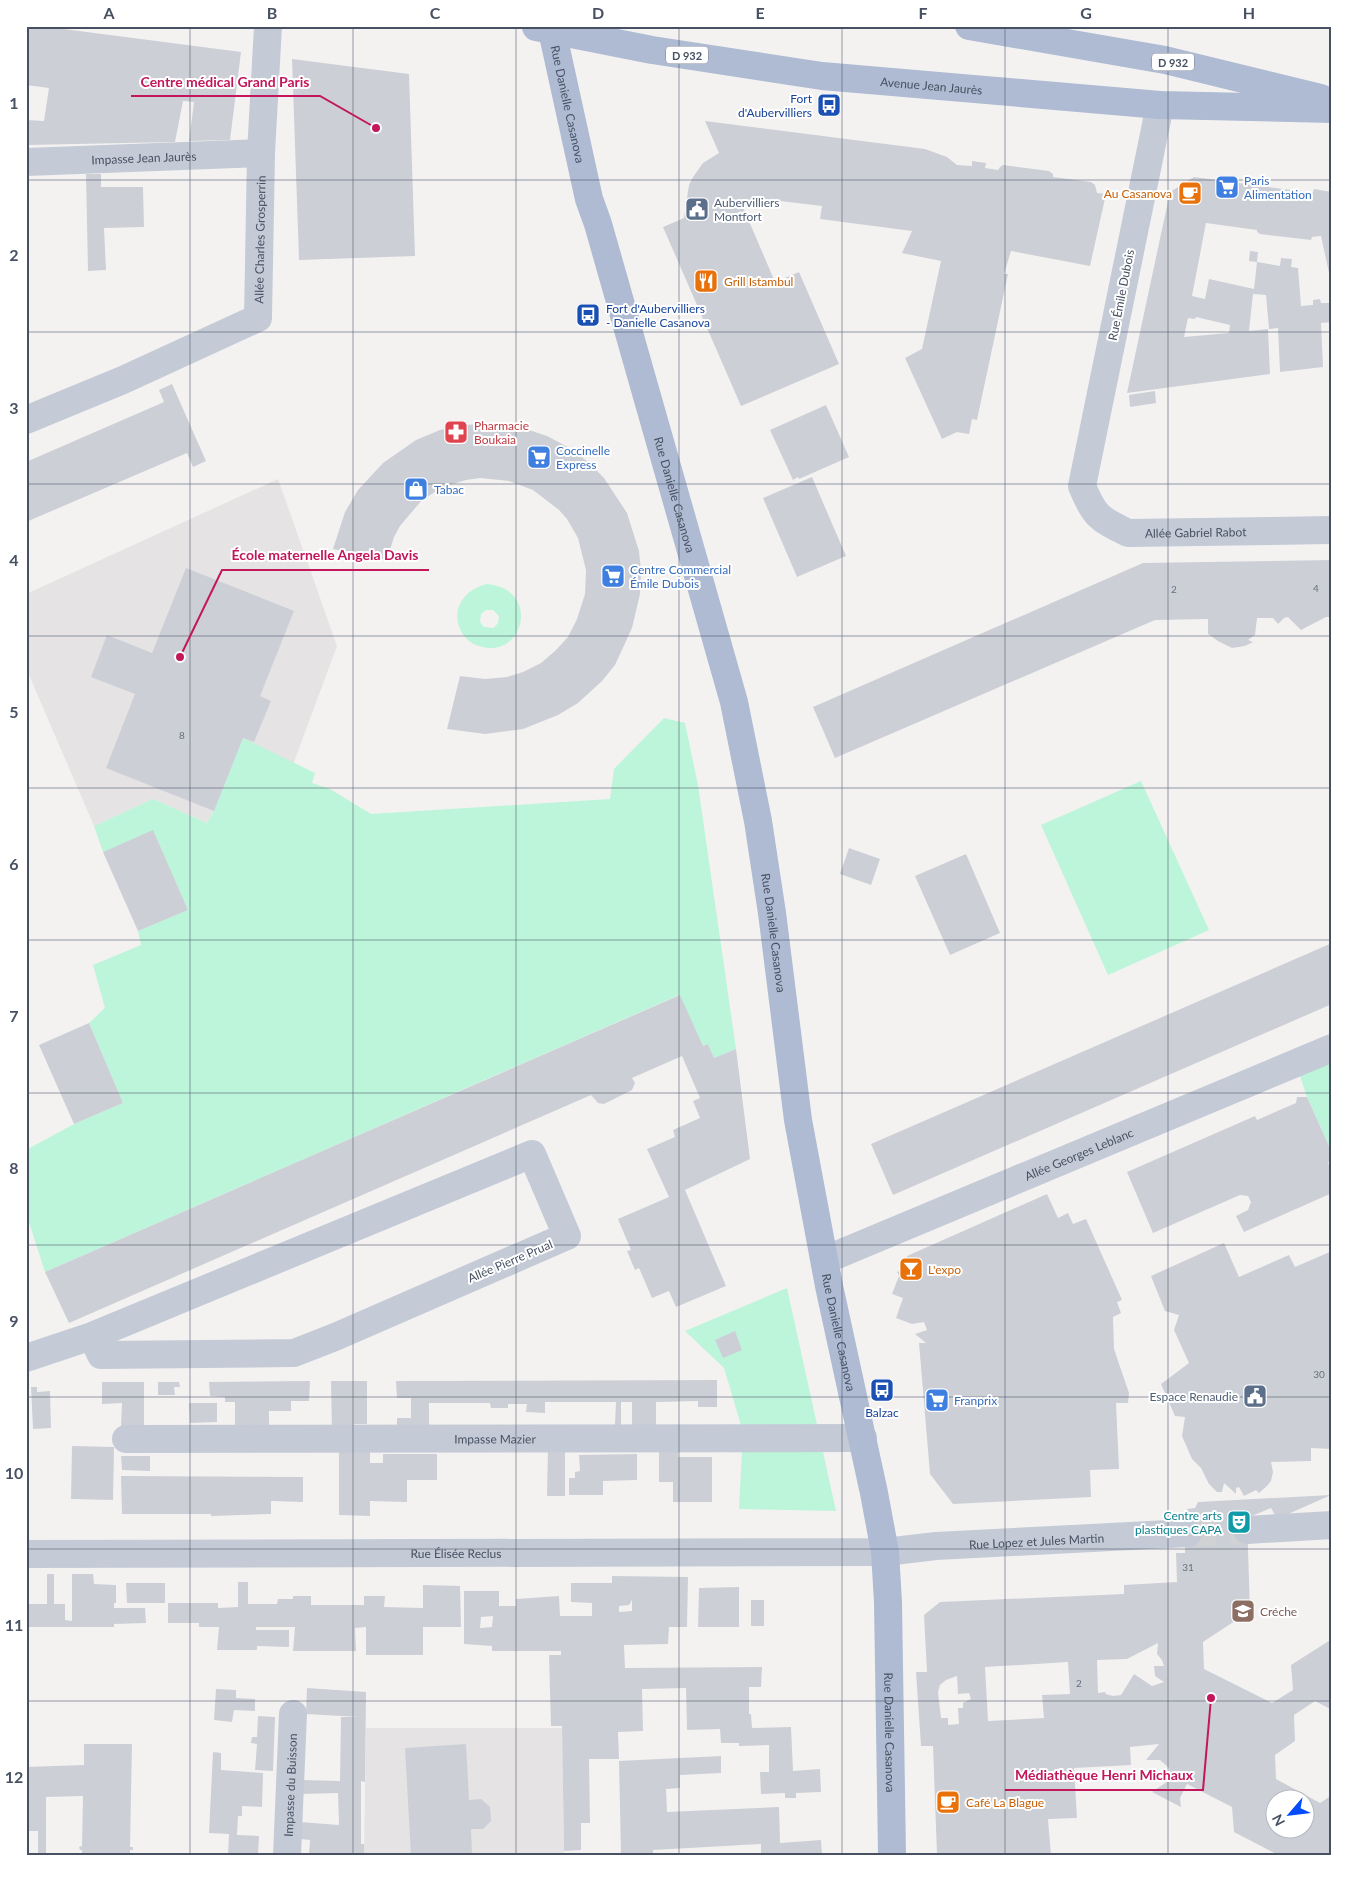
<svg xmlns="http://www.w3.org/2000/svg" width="1358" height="1881" viewBox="0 0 1358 1881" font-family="Lato,sans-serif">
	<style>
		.education { fill: #e5e3e3 }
		.green { fill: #bcf5da; fill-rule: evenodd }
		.building { fill: #cdcfd7; fill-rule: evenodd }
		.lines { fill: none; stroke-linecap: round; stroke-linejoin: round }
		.minor-tunnel { stroke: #d1d2d4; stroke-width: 28; stroke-dasharray: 28 14; stroke-linecap: butt }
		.minor { stroke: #c4cbd7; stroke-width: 28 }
		.major { stroke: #aebbd3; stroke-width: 28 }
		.grid { fill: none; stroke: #475162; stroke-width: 1; stroke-opacity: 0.55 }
		.labels { text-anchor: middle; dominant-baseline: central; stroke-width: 4; stroke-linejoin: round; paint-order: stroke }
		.number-label { font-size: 10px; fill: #68707f }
		.shield { fill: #fff; stroke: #7e8591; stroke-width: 1 }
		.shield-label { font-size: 11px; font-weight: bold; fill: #475162 }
		.street-label { font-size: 12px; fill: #475162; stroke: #fff }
		.transit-label { font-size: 12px; fill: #164399; stroke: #fff; text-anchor: end }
		.shop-label { font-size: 12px; fill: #366cbe; stroke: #fff; text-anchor: start }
		.food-label { font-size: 12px; fill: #c56008; stroke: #fff; text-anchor: start }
		.service-label { font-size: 12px; fill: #4e5e75; stroke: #fff; text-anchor: start }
		.health-label { font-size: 12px; fill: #be3a42; stroke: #fff; text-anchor: start }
		.culture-label { font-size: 12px; fill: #0d838f; stroke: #fff; text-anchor: end }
		.education-label { font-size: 12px; fill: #785e54; stroke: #fff; text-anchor: start }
		.leader { fill: none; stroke: #c2185b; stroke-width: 2 }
		.callout-dot { fill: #c2185b; stroke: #fff; stroke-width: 2 }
		.callout-label { font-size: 14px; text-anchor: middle; font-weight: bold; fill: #c2185b; stroke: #fff; stroke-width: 4; stroke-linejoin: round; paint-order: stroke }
		.neatline { fill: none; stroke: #475162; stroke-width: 2 }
		.grid-label { font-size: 16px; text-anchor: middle; font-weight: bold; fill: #475162 }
	</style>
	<rect width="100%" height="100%" fill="#f4f2f1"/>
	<path class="education" d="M278 479 337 646 294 762 214 811 207 823 153 799 94 826 26 668V594Z
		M366 1728H562L564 1855H364Z"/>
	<path class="green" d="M487 584C542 589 524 661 479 646 471 644 463 637 460 629 451 607 466 589 487 584ZM486 610H493L499 616 498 623 494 628 484 627 480 622 481 614Z
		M664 718 685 723 698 785 736 1049 714 1058 708 1044 703 1046 679 995 45 1272 26 1213V1150L74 1124 123 1103 89 1023 105 1008 93 965 141 945 138 931 188 910 153 831 103 852 94 826 153 799 207 823 214 811 243 738 315 773 312 783 330 789 371 814 610 799 614 769Z
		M1141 781 1209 930 1108 975 1041 825Z
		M1332 1060V1153L1307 1097 1299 1073Z
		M787 1288 836 1511 739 1509 743 1432 724 1368 685 1331Z"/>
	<path class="building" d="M26 26 56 28 241 52 230 140 189 141 194 102 183 101 175 142 26 145V120L44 121 49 88 26 85Z
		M292 59 409 74 415 256 299 260Z
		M705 121 925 149 947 157 957 165 972 166V161L986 163 985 168 998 170 1000 167 1003 165 1049 171 1053 174V177L1091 182 1095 185 1097 193 1106 194 1090 266 1011 251 1004 274H1008L977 420 972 419 969 434 957 432 942 439 905 358 922 349 941 261 902 253 912 231 820 219 822 206 763 199 743 207 775 282 799 272 839 364 741 406 663 227 684 218 689 185 693 177 703 163 719 153Z
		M86 174H101V187H143L144 227 104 228 106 270 88 271Z
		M1194 177 1313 193 1314 189 1332 192V273H1329L1321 236 1312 237 1311 240 1260 234 1257 232V230L1206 223 1192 296 1205 299 1209 279 1254 289 1257 262 1249 261 1250 251 1258 252 1257 262 1280 266 1281 258 1292 259 1291 267 1298 268 1301 306 1313 305V300L1320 299 1321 303H1332V322L1321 323 1323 367 1280 372 1278 328 1269 329 1266 295 1253 294 1249 331 1268 329 1270 374 1127 393 1170 192ZM1196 317 1230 325 1229 333 1184 337 1188 318 1195 319Z
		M172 384 206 461 193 467 187 453 26 522V462L164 402 159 390Z
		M1155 391 1156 403 1130 407 1129 395Z
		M826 405 849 457 799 479 798 477 793 480 770 430Z
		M492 423 526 429 547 436 566 446 587 461 604 478 627 513 639 551 641 571 640 594 632 628 615 665 602 681 578 703 558 715 523 729 485 734 447 729 460 676 485 679 507 677 523 672 541 663 555 651 568 637 577 619 585 594 586 570 578 538 567 519 559 510 533 490 509 481 480 478 466 480 443 487 422 500 400 526 394 537 387 560 333 549 345 512 358 490 383 463 416 440 440 430 466 425Z
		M812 477 846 556 797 577 763 498Z
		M1332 560V617H1326L1301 630 1288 617 1284 618 1278 624 1273 618H1257L1255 635 1248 640 1253 642 1245 646 1232 648 1218 641 1208 634V619L1155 620 835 758 813 707 1143 563Z
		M186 568 294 611 260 696 271 701 254 742 243 738 214 811 106 768 135 694 91 677 107 635 152 653Z
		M153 830 188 910 138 931 103 852Z
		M849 848 880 859 871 885 840 874Z
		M966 854 1000 933 950 955 915 876Z
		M1332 943V1004L893 1195 871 1144Z
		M680 995 703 1046 708 1044 714 1058 736 1049 750 1159 685 1190 726 1286 676 1307 669 1291 652 1298 639 1268 635 1270 627 1251 631 1250 618 1219 669 1197 647 1149 675 1137 673 1130 700 1118 693 1101 700 1098 682 1056 632 1078 635 1083 632 1090 604 1104 598 1103 591 1095 69 1323 45 1272Z
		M89 1023 123 1103 74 1124 39 1045Z
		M1297 1097H1307L1332 1153 1328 1164 1332 1166V1193L1244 1232 1236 1216 1248 1210 1251 1202 1248 1196 1240 1195 1153 1233 1127 1172 1255 1116 1257 1120 1296 1103Z
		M1047 1194 1058 1218 1068 1213 1073 1224 1086 1219 1122 1300 1117 1302 1121 1313 1113 1317 1114 1349 1129 1393 1128 1403H1116L1119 1469 1090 1470 1091 1497 953 1504 930 1474 919 1343H926L915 1334 927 1330 924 1322 912 1324 896 1318 903 1298 892 1294 899 1276 897 1272 902 1270 907 1256Z
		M1224 1243 1239 1277 1289 1255 1295 1267 1332 1251V1449L1311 1448V1461L1271 1462 1273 1472 1271 1481 1266 1487 1259 1493 1256 1490 1244 1496 1239 1487 1236 1488V1494L1224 1483 1222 1492H1217L1209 1484 1201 1468 1192 1459 1182 1436 1185 1417 1175 1416 1161 1384 1189 1363 1174 1330 1179 1315 1165 1311 1151 1276Z
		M735 1331 742 1350 723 1358 715 1340Z
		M717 1380V1407H698V1401L656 1402V1426H632V1402H621V1425H615L616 1402H545V1413L526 1412 527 1404H508V1408H491L490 1403H429V1434L397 1433V1418H411V1398H397L396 1381Z
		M310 1381 309 1401H291V1411H269V1426H235V1402H225V1397L210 1396 209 1382Z
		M331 1381H367V1424H354L353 1434 332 1433Z
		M102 1382H144V1426H121L122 1403 102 1404Z
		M158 1382H179L180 1387H174L175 1395H158Z
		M31 1387H37V1392L50 1391 51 1428 33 1429Z
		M189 1403H217V1422L190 1423Z
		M72 1446 114 1447 113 1500 71 1499Z
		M678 1448V1457H712V1502H673V1482H659V1449Z
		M339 1449H370V1463H383V1454H437V1480H407V1502L370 1501V1516L339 1515Z
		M548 1449H565V1496H547Z
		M637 1454V1480L603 1481V1495H569V1478H575V1472L580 1471 579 1455Z
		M121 1456H150V1471L122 1470Z
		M121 1476 303 1477V1502L271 1501V1514L211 1516V1514H122Z
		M1331 1495 1277 1519 1271 1508 1247 1518 1250 1611 1203 1642 1204 1669 1272 1703 1293 1690 1291 1665 1332 1639V1710L1315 1701 1294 1715 1295 1741 1275 1755 1276 1779 1320 1803 1332 1795V1855H1278L1234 1832 1232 1807 1187 1784 1180 1798 1181 1807 1152 1792 1171 1779 1169 1768 1160 1760H1146L1159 1744 1130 1747 1131 1765 1074 1768 1077 1818 1048 1819 1051 1855H937L933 1746H921L916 1672H927L924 1615 940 1602 1124 1594V1585L1177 1582 1176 1553H1185V1541H1188L1187 1509 1195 1508 1198 1502ZM1158 1643 1157 1654 1162 1660 1164 1666H1154L1155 1676 1164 1682 1152 1686 1134 1674 1121 1695 1113 1696 1106 1694 1105 1692 1098 1693 1097 1660 1127 1659ZM1068 1662 1070 1694 1042 1695 1044 1718 988 1721 985 1667ZM957 1676 958 1694 969 1693 971 1699 963 1703V1708H958L959 1724 948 1725V1718H941L938 1692 940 1685 946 1680ZM1276 1798H1306V1828H1276Z
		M47 1574H54V1604H65V1620L72 1621V1574H93L94 1584 116 1585V1603H114V1608H145L146 1623 114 1624V1627H26V1604H47Z
		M612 1576 688 1577 687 1627H669L668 1644 624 1645 625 1668 762 1667 761 1687H749V1714H751L752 1728 791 1727 793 1771 820 1769 821 1792 796 1793V1798H785V1793L761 1794 760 1772H769V1745L739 1746V1743H721L720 1729 687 1730 686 1688 642 1689 643 1731 618 1732 619 1759H589L590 1823H581V1850L564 1851 562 1728V1726H551L549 1655H561V1651H492V1646L464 1644V1591H499V1606H516V1599L559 1596 560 1616H592V1603L571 1602V1583H612ZM632 1600V1611L619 1612V1606L629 1605ZM493 1616 492 1627 480 1628 481 1617Z
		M238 1582H248V1604H277L278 1599H293V1596H311V1605H364V1596H385L384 1607 423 1608V1585L460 1586 461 1627H423V1655H366V1627L355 1628 356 1651H293L295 1627H256V1630H289V1647L257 1646V1650H217L219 1627H199V1623H168V1603H218V1608L238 1607Z
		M126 1583H165V1603H127Z
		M739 1587V1627H698L699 1588Z
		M751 1600H764V1626H751Z
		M307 1688 366 1692 365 1782 361 1781V1844H364V1855H309L310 1840 300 1839V1822L339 1825 338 1793 302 1794V1780L340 1781 341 1717H359L306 1714Z
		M216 1689 236 1690V1698L255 1699V1711L234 1710 232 1722 214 1720Z
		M258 1716 275 1717 273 1771 255 1770 257 1744 251 1743 252 1737H257Z
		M84 1744H132L130 1847H133V1850H130V1855H82V1850H80L79 1847 82 1846 83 1796 46 1797V1855H38V1831H26V1767L84 1765Z
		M466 1744 469 1800 481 1799 490 1807 491 1821 483 1829H471L472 1855H411L405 1748Z
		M213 1752 221 1753V1770L263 1773 262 1807 242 1806V1816H238L237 1835 259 1836 258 1855H228L229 1834 209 1833Z
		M721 1756V1773L680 1775V1788L666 1789 667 1812 779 1807 780 1843 821 1840 822 1855H761V1844L653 1850V1855H621L619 1761Z"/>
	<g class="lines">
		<path class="minor-tunnel" d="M1188 1533 1247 1530"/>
		<g class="minor">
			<path id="s1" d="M1160 105 1082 486C1094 516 1099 519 1128 533L1332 530"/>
			<path id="s2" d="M26 162 261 153"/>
			<path id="s3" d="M26 420 123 380 258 318 261 153 268 26"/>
			<path id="s4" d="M825 1260 1332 1048"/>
			<path d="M26 1358 92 1336 532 1154 567 1236 335 1337 294 1353 101 1355 92 1336"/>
			<path id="s5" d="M126 1439 863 1438"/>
			<path d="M1247 1530 1332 1525"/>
			<path id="s6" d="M26 1554 885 1552 936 1546 1188 1533"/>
			<path id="s7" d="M287 1855 293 1714"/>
		</g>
		<g class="major">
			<path id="s8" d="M551 26 589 199 598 224 734 702 758 821 772 913 798 1120 829 1286 874 1493 885 1552 888 1602 892 1855"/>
			<path d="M969 26 1165 60 1321 98"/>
			<path id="s9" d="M536 27 652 50 822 76 1160 105 1332 109"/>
		</g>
	</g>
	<path class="grid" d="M190 26V1855M353 26V1855M516 26V1855M679 26V1855M842 26V1855M1005 26V1855M1168 26V1855M26 180H1332M26 332H1332M26 484H1332M26 636H1332M26 788H1332M26 940H1332M26 1093H1332M26 1245H1332M26 1397H1332M26 1549H1332M26 1701H1332"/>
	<defs>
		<g id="bus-square" transform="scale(1.25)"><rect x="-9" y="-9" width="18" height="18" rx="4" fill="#1a4fb4" stroke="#fff"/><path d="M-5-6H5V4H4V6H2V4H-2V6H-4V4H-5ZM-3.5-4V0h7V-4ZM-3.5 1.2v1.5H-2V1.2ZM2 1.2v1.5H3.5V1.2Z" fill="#fff"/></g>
		<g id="supermarket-square" transform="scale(1.25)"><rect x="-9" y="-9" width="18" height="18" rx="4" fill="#3f7fe0" stroke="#fff"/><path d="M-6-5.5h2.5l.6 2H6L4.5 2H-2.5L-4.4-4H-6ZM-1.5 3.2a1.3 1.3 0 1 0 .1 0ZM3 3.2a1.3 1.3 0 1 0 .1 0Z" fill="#fff"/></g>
		<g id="cafe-square" transform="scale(1.25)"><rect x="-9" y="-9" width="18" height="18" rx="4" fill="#e8710a" stroke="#fff"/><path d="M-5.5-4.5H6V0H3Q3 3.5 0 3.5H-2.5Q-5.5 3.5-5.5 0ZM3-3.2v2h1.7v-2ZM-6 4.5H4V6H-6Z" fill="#fff"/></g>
		<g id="civic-square" transform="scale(1.25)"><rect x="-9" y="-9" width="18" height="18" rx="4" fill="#5c6f8a" stroke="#fff"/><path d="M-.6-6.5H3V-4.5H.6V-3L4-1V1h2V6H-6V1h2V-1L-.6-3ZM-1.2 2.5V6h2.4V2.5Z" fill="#fff"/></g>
		<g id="restaurant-square" transform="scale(1.25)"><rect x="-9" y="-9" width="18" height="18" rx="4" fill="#e8710a" stroke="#fff"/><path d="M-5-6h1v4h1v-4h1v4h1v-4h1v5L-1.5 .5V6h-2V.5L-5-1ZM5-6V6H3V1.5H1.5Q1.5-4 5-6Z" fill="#fff"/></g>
		<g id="pharmacy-square" transform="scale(1.25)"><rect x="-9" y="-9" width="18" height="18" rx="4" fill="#e0444e" stroke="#fff"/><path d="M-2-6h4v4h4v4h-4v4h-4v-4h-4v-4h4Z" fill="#fff"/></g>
		<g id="shop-square" transform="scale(1.25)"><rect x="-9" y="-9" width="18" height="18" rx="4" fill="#3f7fe0" stroke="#fff"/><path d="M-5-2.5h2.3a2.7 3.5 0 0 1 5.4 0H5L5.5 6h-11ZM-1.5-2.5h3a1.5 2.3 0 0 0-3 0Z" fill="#fff"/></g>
		<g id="bar-square" transform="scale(1.25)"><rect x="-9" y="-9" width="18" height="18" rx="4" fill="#e8710a" stroke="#fff"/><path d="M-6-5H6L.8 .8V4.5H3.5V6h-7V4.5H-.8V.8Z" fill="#fff"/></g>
		<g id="theatre-square" transform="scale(1.25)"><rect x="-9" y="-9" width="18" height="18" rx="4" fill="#0f9aa8" stroke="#fff"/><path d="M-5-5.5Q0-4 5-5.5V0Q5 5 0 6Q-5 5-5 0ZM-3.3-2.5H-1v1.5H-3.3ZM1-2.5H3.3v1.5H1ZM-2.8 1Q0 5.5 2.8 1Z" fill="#fff"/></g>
		<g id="school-square" transform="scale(1.25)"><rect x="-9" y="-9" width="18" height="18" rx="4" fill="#8d6e63" stroke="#fff"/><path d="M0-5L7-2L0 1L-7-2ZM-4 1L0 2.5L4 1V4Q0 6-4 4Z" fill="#fff"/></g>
	</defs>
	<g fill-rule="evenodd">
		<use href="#bus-square" x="829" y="105"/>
		<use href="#supermarket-square" x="1227" y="187"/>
		<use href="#cafe-square" x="1190" y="193"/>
		<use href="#civic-square" x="697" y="209"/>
		<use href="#restaurant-square" x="706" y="281"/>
		<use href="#bus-square" x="588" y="315"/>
		<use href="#pharmacy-square" x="456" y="432"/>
		<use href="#supermarket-square" x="539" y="457"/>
		<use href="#shop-square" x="416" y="489"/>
		<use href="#supermarket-square" x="613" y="576"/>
		<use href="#bar-square" x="911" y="1269"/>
		<use href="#bus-square" x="882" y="1390"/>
		<use href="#civic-square" x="1255" y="1396"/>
		<use href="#supermarket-square" x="937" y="1400"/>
		<use href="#theatre-square" x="1239" y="1522"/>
		<use href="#school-square" x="1243" y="1611"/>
		<use href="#cafe-square" x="948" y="1802"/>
	</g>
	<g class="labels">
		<g class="number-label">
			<text x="1316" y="588">4</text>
			<text x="1174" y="589">2</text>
			<text x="182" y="735">8</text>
			<text x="1319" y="1374">30</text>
			<text x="1188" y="1567">31</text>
			<text x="1079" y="1683">2</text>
		</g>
		<g class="shield">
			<rect x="666" y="46.5" width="42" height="17" rx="4"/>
			<rect x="1152" y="53.5" width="42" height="17" rx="4"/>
		</g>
		<g class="shield-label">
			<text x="687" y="55">D 932</text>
			<text x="1173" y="62">D 932</text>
		</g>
		<g class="street-label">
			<text stroke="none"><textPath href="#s9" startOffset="400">Avenue Jean Jaurès</textPath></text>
			<text stroke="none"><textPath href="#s8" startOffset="80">Rue Danielle Casanova</textPath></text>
			<text stroke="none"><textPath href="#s2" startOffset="118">Impasse Jean Jaurès</textPath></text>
			<text stroke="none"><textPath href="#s3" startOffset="332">Allée Charles Grosperrin</textPath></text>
			<text transform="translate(1121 295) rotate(-79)">Rue Émile Dubois</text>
			<text stroke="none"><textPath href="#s8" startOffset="485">Rue Danielle Casanova</textPath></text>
			<text stroke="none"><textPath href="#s1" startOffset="525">Allée Gabriel Rabot</textPath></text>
			<text stroke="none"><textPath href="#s8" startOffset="935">Rue Danielle Casanova</textPath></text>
			<text stroke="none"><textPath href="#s4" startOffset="275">Allée Georges Leblanc</textPath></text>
			<text transform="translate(510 1261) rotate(-23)">Allée Pierre Prual</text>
			<text stroke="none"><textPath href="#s8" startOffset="1340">Rue Danielle Casanova</textPath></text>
			<text stroke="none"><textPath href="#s5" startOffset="369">Impasse Mazier</textPath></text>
			<text stroke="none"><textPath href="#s6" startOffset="1011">Rue Lopez et Jules Martin</textPath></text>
			<text stroke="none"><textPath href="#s6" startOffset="430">Rue Élisée Reclus</textPath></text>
			<text stroke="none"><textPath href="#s8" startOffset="1745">Rue Danielle Casanova</textPath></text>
			<text stroke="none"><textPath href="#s7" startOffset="70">Impasse du Buisson</textPath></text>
		</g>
		<g class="transit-label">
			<text x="812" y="98">Fort<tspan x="812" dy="14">d'Aubervilliers</tspan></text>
			<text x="606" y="308" text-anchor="start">Fort d'Aubervilliers<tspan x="606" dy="14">- Danielle Casanova</tspan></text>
			<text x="882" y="1412" text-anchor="middle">Balzac</text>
		</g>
		<g class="shop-label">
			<text x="1244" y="180">Paris<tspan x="1244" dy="14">Alimentation</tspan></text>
			<text x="556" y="450">Coccinelle<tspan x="556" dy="14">Express</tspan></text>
			<text x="434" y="489">Tabac</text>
			<text x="630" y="569">Centre Commercial<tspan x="630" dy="14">Émile Dubois</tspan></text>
			<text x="954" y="1400">Franprix</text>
		</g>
		<g class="food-label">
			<text x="1172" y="193" text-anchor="end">Au Casanova</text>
			<text x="724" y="281">Grill Istambul</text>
			<text x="928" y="1269">L'expo</text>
			<text x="966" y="1802">Café La Blague</text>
		</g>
		<g class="service-label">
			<text x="714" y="202">Aubervilliers<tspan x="714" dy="14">Montfort</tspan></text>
			<text x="1238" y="1396" text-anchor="end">Espace Renaudie</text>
		</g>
		<g class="health-label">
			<text x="474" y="425">Pharmacie<tspan x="474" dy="14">Boukaia</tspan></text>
		</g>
		<g class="culture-label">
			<text x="1222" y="1515">Centre arts<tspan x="1222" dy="14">plastiques CAPA</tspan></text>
		</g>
		<g class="education-label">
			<text x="1260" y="1611">Créche</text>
		</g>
	</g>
	<path class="leader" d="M376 128L320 96H131M180 657L222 570H429M1211 1698L1203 1790H1005"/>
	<g class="callout-dot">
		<circle cx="376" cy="128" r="5"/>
		<circle cx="180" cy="657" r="5"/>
		<circle cx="1211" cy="1698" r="5"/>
	</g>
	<g class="callout-label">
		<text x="225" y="87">Centre médical Grand Paris</text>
		<text x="325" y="560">École maternelle Angela Davis</text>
		<text x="1104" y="1780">Médiathèque Henri Michaux</text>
	</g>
	<rect width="1358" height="1881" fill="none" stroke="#ffffff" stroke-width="55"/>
	<g transform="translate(1290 1814) rotate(242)"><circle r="24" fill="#ffffff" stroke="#b5b9c0"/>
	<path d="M0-4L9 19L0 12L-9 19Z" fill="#034cfc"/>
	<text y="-8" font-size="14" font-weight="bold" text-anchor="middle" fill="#475162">N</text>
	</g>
	<rect x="28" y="28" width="1302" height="1826" class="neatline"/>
	<g class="grid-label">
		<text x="109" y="19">A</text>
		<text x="272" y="19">B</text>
		<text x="435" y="19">C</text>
		<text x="598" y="19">D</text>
		<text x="760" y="19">E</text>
		<text x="923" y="19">F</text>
		<text x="1086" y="19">G</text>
		<text x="1249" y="19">H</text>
		<text x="14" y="109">1</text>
		<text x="14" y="261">2</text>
		<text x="14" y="414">3</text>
		<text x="14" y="566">4</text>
		<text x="14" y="718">5</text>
		<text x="14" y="870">6</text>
		<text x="14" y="1022">7</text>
		<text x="14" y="1174">8</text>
		<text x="14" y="1327">9</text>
		<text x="14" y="1479">10</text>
		<text x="14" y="1631">11</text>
		<text x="14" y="1783">12</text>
	</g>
</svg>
